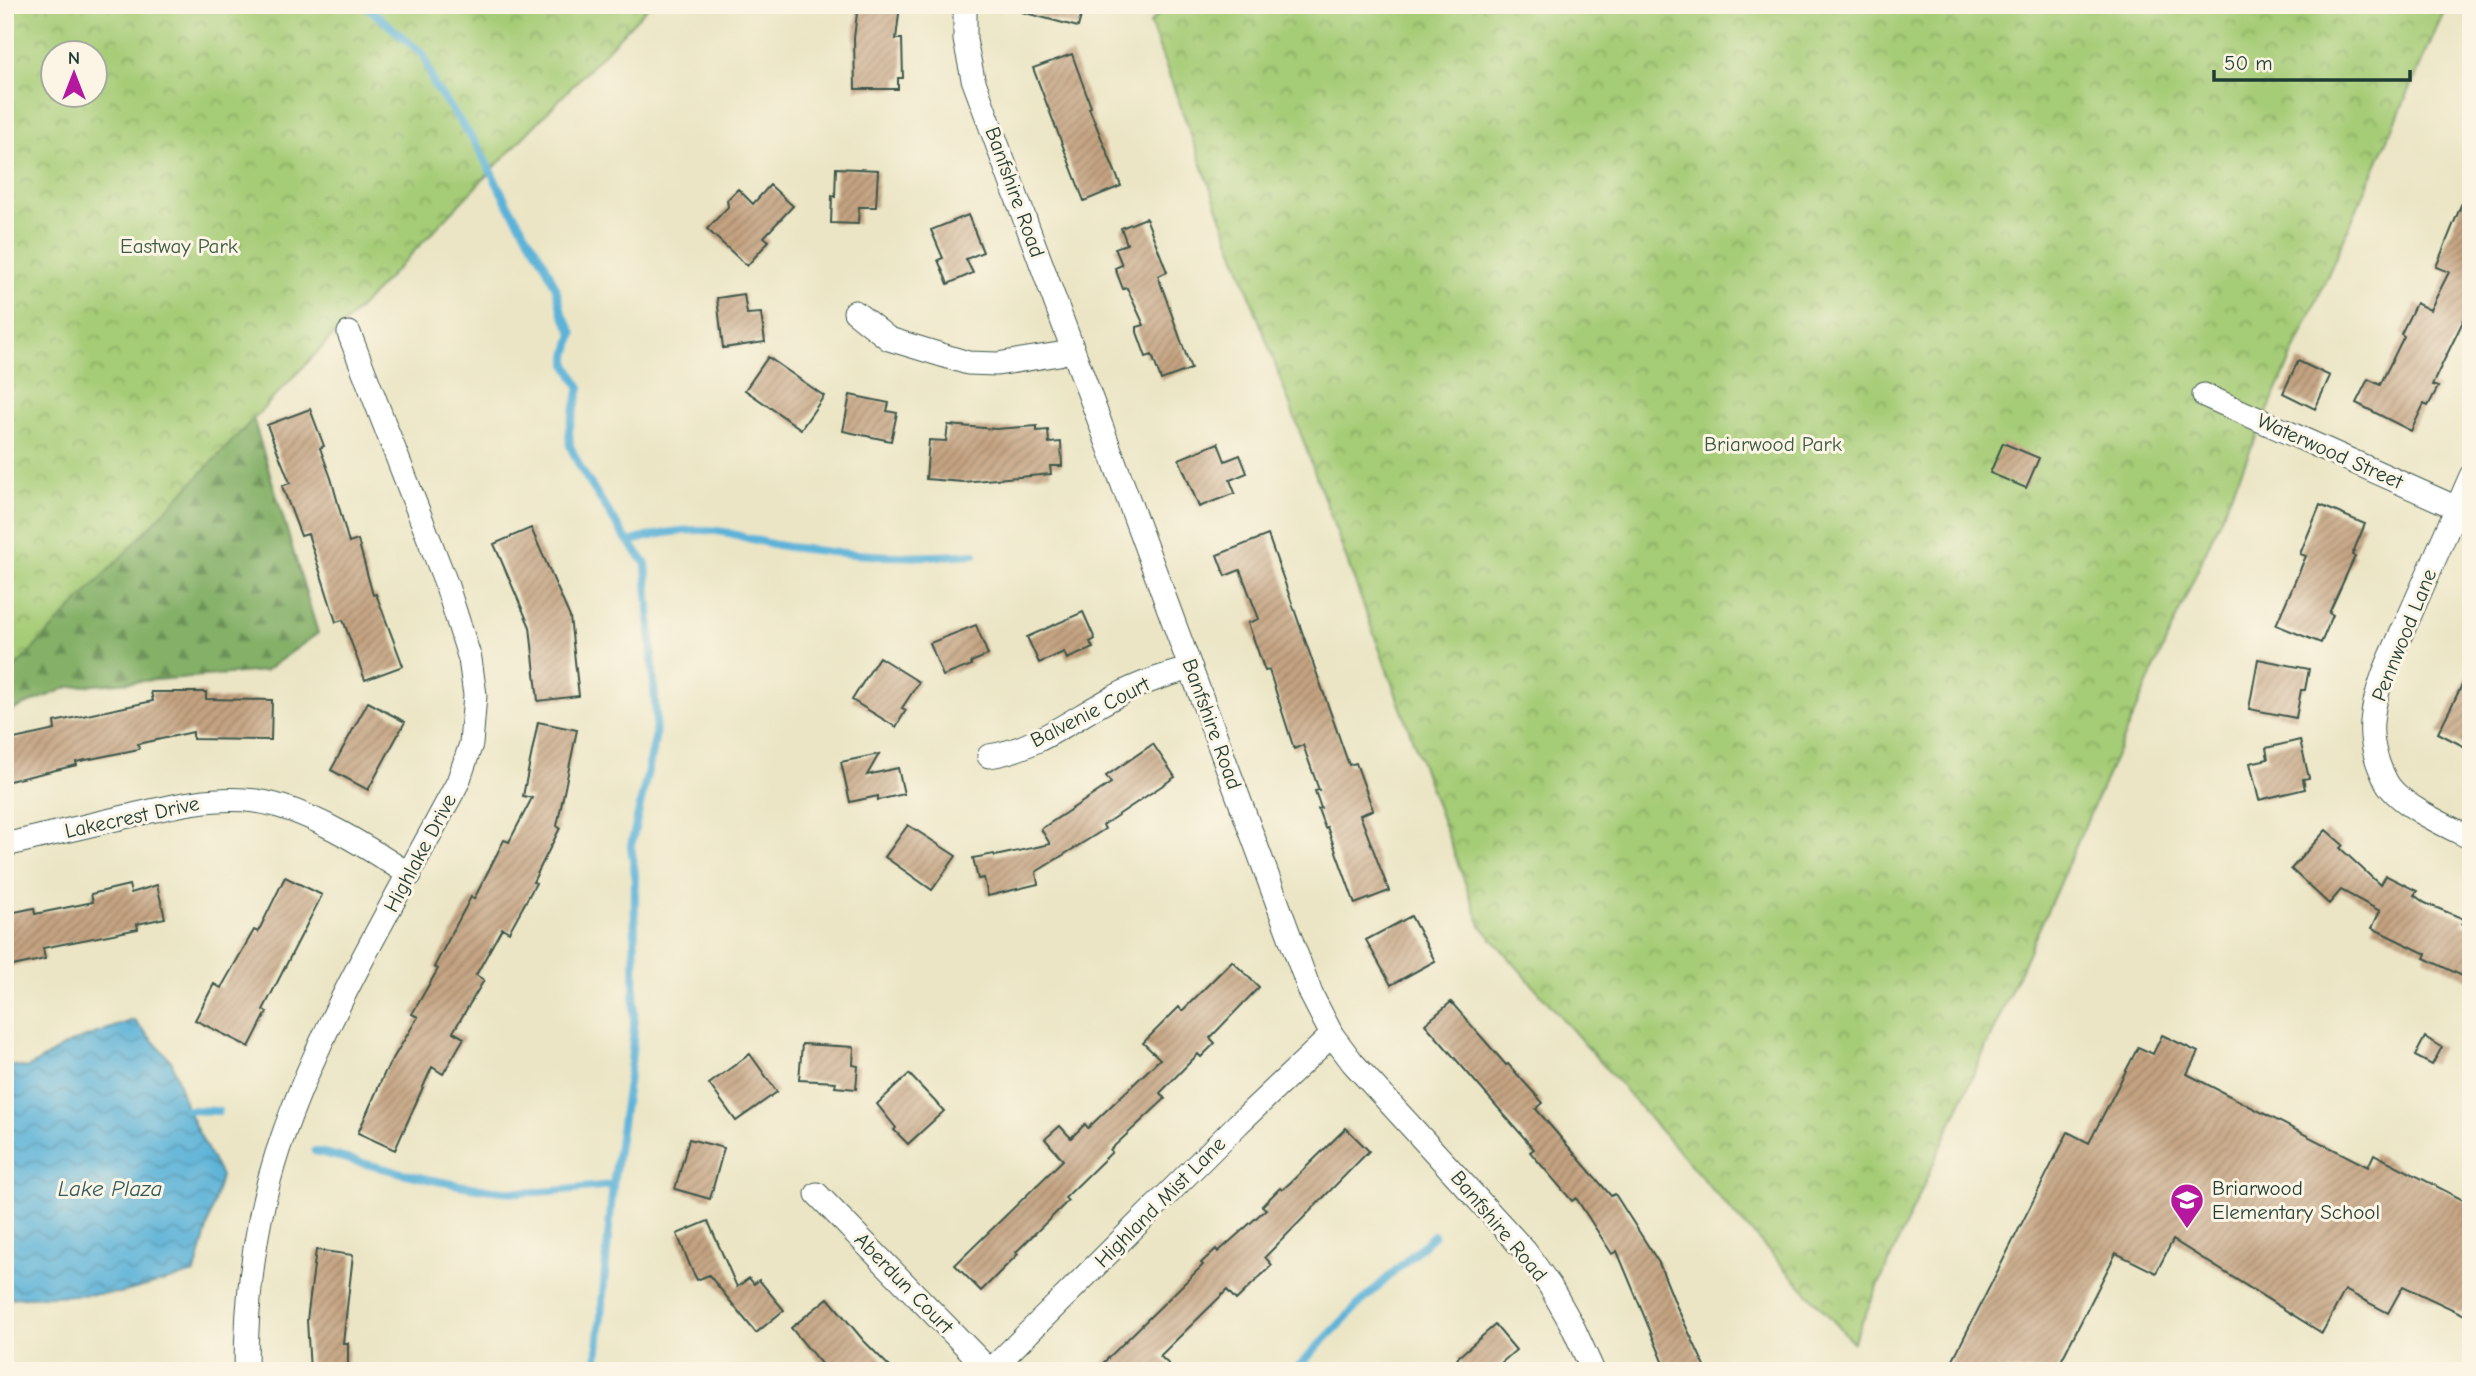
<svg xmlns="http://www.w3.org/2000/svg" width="2476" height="1376" viewBox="0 0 2476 1376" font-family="'Comic Neue',sans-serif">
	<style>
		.forest { fill: url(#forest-firs); stroke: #52764e; stroke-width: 2; fill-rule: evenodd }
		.park { fill: url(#park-crowns); stroke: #628455; stroke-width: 2; fill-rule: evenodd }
		.water { fill: url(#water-waves); stroke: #3e7886; stroke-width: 2 }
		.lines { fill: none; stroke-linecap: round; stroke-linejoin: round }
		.stream { stroke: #5cb2d8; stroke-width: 8 }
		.building { fill: url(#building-hatch) }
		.street-casing { stroke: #3e564a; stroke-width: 25 }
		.street { stroke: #fff; stroke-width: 23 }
		.labels { text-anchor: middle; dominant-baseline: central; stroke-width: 6; stroke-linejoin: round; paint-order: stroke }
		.street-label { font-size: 21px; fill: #1f3d34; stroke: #fcf5e5 }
		.park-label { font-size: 21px; fill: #3a5a41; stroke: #fcf5e5 }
		.poi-label { font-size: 21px; fill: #1f3d34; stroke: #fcf5e5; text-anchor: start }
		.water-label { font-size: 23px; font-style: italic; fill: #2e5a5d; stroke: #fcf5e5 }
	</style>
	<defs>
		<pattern id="forest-firs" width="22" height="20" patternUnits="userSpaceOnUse" patternTransform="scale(1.75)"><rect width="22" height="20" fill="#84b067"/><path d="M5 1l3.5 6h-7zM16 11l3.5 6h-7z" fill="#6b9056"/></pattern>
		<pattern id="park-crowns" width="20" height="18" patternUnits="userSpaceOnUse" patternTransform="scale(1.75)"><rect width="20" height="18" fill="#a5cc76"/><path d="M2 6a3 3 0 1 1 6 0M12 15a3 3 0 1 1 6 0" fill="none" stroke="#86a762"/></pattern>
		<pattern id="water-waves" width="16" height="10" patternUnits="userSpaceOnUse" patternTransform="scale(1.75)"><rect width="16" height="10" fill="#5cb2d8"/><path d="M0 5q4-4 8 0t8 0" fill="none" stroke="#4b92b0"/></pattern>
		<pattern id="building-hatch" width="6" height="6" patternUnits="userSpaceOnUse" patternTransform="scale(1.75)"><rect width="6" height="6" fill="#c4a381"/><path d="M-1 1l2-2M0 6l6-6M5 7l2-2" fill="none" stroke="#9f866a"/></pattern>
	</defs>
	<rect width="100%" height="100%" fill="#fcf5e5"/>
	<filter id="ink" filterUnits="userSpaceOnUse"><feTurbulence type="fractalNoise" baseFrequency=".0143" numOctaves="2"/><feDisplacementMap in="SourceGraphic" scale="14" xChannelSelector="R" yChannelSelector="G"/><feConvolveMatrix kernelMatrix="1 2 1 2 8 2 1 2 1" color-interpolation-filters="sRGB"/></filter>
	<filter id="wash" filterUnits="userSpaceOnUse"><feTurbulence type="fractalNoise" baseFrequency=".00686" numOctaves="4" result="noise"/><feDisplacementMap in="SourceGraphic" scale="28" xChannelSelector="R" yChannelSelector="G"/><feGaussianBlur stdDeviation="1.57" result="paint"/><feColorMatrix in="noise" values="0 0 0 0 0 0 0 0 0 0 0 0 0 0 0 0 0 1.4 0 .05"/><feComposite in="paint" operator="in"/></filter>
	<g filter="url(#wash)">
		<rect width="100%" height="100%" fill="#ebe5c5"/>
		<path class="forest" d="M5 5H159L253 418 318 633 265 671 69 687 5 713ZM52 52H94V94H52Z"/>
		<path class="park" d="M5 5H650L5 678ZM52 52H94V94H52Z
			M1167 5H2447L2052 900 1853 1342 1726 1205 1481 926 1150 23Z"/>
		<path class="water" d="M134 1020 172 1062 187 1110 221 1176 195 1273 121 1293 5 1298V1064L27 1068 72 1042Z"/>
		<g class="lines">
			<path class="stream" d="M365 5 424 55 434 85 477 145 507 203 545 264 556 288 562 313 573 333 567 356V365L580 388 569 430 570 446 581 469 624 536 646 564 656 718 655 739 631 846 635 874 634 1027 631 1063 613 1185 596 1371
				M629 542C661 532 696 526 729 533 752 539 774 546 797 548 856 556 915 559 974 554
				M187 1110 218 1111
				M315 1151C381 1167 448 1188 516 1192 548 1194 581 1187 613 1185
				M1294 1371 1357 1306 1434 1235"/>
		</g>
		<g id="blocks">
			<path class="building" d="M858 5H900L896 39H902L903 78H898V89H855L854 38Z
				M1023 5H1084L1078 27 1022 12Z
				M1072 54 1091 107 1089 108 1121 186 1084 201 1033 68Z
				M836 168 878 170 876 207H859L858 224 831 223 832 196 835 197Z
				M2470 183 2471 305 2432 385 2438 387 2428 406 2424 404 2411 431 2356 403 2368 379 2380 385 2404 336 2401 334 2416 303 2430 310 2449 272 2436 267Z
				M770 185 793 206 764 237 769 241 747 266 707 229 728 207 727 200 738 189 753 204Z
				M968 215 983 252 966 259 973 273 948 284 938 260 943 258 931 230Z
				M1146 218 1167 272 1158 276 1191 369 1161 380 1152 355 1146 357 1137 332V327L1144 325 1127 288 1123 289 1115 268 1122 265 1115 248 1127 244 1121 228Z
				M744 294 747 314 761 313 765 342 723 348 717 298Z
				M768 357 824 396 801 429 745 390Z
				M2298 361 2330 376 2315 409 2283 393Z
				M850 395 889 403 887 411 897 413 891 441 843 431Z
				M310 409 324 446 320 448 331 478 349 543 358 540 373 595 376 594 403 666 365 680 343 620 336 622 308 534 301 536 282 486 290 483 267 425Z
				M948 425 996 429 1037 426V431L1048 430 1049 443 1061 442 1062 466H1050L1051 474 963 482 926 479 929 440 946 441Z
				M1218 443 1225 461 1240 455 1247 473 1230 480 1235 493 1199 507 1179 459Z
				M2003 443 2039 458 2026 488 1990 473Z
				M2320 505 2365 524 2352 555 2355 556 2329 613 2333 615 2321 643 2276 625 2306 556 2300 554Z
				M531 528 570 617 579 696 538 701 530 627 494 544Z
				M1268 535 1349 765 1356 763 1373 810 1360 815 1389 891 1355 904 1327 827 1325 828 1318 809 1321 808 1315 791 1319 790 1303 745 1294 749 1269 670 1265 671 1248 623 1259 619 1240 570 1225 576 1217 555Z
				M1083 612 1095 639 1090 642 1093 648 1067 659 1064 652 1039 663 1027 637Z
				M976 625 988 655 971 662 972 665 943 676 930 643Z
				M879 657 919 682 902 708 906 710 896 727 852 700Z
				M2258 659 2309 669 2305 690H2301L2296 718 2249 709Z
				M2471 667V750L2438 733Z
				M151 692H206V699L272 700 271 740 193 739V732L138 744 139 749 76 762 77 765 5 782V741L55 730 54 722 153 701Z
				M368 702 405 722 368 790 331 770Z
				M538 722 577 730 557 826 560 828 533 882 536 883 509 932 502 928 476 975 484 980 453 1032 464 1038 443 1074 432 1067 395 1150 358 1133 385 1072 418 1017 412 1014 438 969 434 967 471 897 474 899 504 840 509 842 532 798 523 796Z
				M2300 740 2309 778 2303 779 2305 789 2259 800 2250 763 2268 759 2266 748Z
				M1153 744 1175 777 1103 825 1105 829 1036 872 1038 884 988 896 984 878 978 879 973 858 994 854 995 856 1050 844 1041 829 1111 783 1106 776Z
				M879 754 867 775 898 768 904 794 878 800V796L850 802 841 762Z
				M908 825 956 856 932 890 885 857Z
				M2326 830 2343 845 2340 848 2380 885 2385 875 2417 891 2414 895 2425 903 2464 919 2462 924 2471 928V980L2424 958 2426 954 2372 928 2380 911 2341 890 2329 904 2291 869Z
				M285 877 322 895 263 1010 267 1012 249 1047 195 1020 214 984 221 988 254 930 258 932Z
				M129 885 131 893 157 885 165 918 137 924 138 929 43 948 45 959 8 967 5 956V914L34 908 35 914 93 902 91 894Z
				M1411 916 1435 961 1391 985 1366 940Z
				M1232 961 1259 987 1210 1038 1215 1043 1201 1057 1198 1054 1160 1093 1165 1099 1110 1150 1112 1152 1065 1198 1068 1201 1016 1252 1018 1254 981 1291 955 1265 1063 1160 1045 1139 1060 1126 1071 1138 1085 1124 1088 1128 1160 1059 1143 1043 1179 1007 1182 1011Z
				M1451 1002 1506 1065 1508 1064 1543 1103 1536 1109 1611 1196 1615 1194 1659 1263 1676 1305 1707 1371H1667L1617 1251 1612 1254 1576 1198 1572 1201 1530 1152 1534 1149 1425 1024Z
				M2162 1035 2198 1052 2187 1074 2368 1167 2374 1154 2471 1204V1318L2403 1286 2388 1313 2345 1290 2322 1333 2173 1240 2156 1273 2116 1253 2056 1371H1947L2068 1132 2089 1143 2138 1047 2153 1054Z
				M2425 1037 2442 1047 2432 1065 2415 1056Z
				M802 1044 854 1047 853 1065 858 1066 856 1089 835 1087 836 1082 799 1080Z
				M750 1054 777 1092 736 1121 709 1084Z
				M909 1074 944 1111 908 1144 894 1130 896 1128 877 1104Z
				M1346 1128 1369 1151 1265 1257 1272 1265 1236 1300 1227 1290 1160 1356 1176 1371H1095L1203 1265 1201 1263 1216 1249 1218 1252 1266 1209 1262 1206 1280 1188 1282 1190 1291 1182Z
				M689 1139 724 1148 710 1199 675 1189Z
				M708 1221 737 1287 749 1278 754 1284 759 1280 784 1310 756 1333 709 1275 697 1280 691 1268 677 1234Z
				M316 1250 353 1255 343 1343H348V1371H310L307 1320Z
				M828 1298 864 1341 894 1371H827L791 1328Z
				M1495 1325 1516 1350 1492 1371H1468L1457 1358Z"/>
		</g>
	</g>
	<g filter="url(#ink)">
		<use href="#blocks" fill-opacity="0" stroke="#3e564a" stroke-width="2"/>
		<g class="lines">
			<g class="street-casing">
				<path id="street" d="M965 5V40L973 79 1311 994 1332 1035 1353 1063 1525 1251 1550 1286 1572 1325 1593 1371
					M855 312 889 339 968 363 997 364 1059 354 1073 349
					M2204 395 2457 508
					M2471 476C2450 523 2430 570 2409 617 2394 650 2375 685 2372 722 2370 742 2377 765 2387 783 2401 806 2447 826 2471 838
					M989 756C1038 749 1077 715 1120 694 1143 682 1167 675 1191 668
					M5 845C43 836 81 827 120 818 164 808 210 795 256 801 307 808 367 847 410 875
					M817 1194 990 1371 1238 1124 1332 1035
					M246 1371C246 1290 257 1206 285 1130 329 1008 398 896 458 782L471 744 475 695 470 659 446 583 349 333"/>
			</g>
			<use href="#street" class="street"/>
		</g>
	</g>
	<defs>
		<g id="school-pin" transform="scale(1.75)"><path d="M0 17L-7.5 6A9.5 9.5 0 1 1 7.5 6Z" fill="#b5179e" stroke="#fcf5e5"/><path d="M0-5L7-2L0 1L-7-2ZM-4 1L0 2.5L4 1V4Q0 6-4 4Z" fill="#fff"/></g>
	</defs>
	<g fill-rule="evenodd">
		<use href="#school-pin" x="2187" y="1200"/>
	</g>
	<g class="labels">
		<g class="street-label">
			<text transform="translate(1015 192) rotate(70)">Banfshire Road</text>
			<text transform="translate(2330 451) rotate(24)">Waterwood Street</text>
			<text transform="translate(2404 635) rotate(-68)">Pennwood Lane</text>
			<text transform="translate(1090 712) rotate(-27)">Balvenie Court</text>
			<text transform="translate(1212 724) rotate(70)">Banfshire Road</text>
			<text transform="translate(132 817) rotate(-12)">Lakecrest Drive</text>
			<text transform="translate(420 853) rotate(-62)">Highlake Drive</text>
			<text transform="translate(1160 1202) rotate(-45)">Highland Mist Lane</text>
			<text transform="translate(1499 1226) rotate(50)">Banfshire Road</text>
			<text transform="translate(904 1283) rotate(46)">Aberdun Court</text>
		</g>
		<g class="park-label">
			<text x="179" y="246">Eastway Park</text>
			<text x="1773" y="444">Briarwood Park</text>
		</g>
		<g class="poi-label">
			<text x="2212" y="1188">Briarwood<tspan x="2212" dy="24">Elementary School</tspan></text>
		</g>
		<g class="water-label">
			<text x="110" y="1188">Lake Plaza</text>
		</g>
	</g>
	<rect width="2476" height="1376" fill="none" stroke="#fcf5e5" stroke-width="28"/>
	<g transform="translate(74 74)"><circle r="33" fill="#fcf5e5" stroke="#a4ab9e" stroke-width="2"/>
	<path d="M0-5L12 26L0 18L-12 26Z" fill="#b5179e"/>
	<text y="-10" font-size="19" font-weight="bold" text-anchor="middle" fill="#1f3d34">N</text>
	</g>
	<path d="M2214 70v10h196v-10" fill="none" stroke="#1f3d34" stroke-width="3.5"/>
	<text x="2224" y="70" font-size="21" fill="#1f3d34" stroke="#fcf5e5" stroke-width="5" paint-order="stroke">50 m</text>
</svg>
